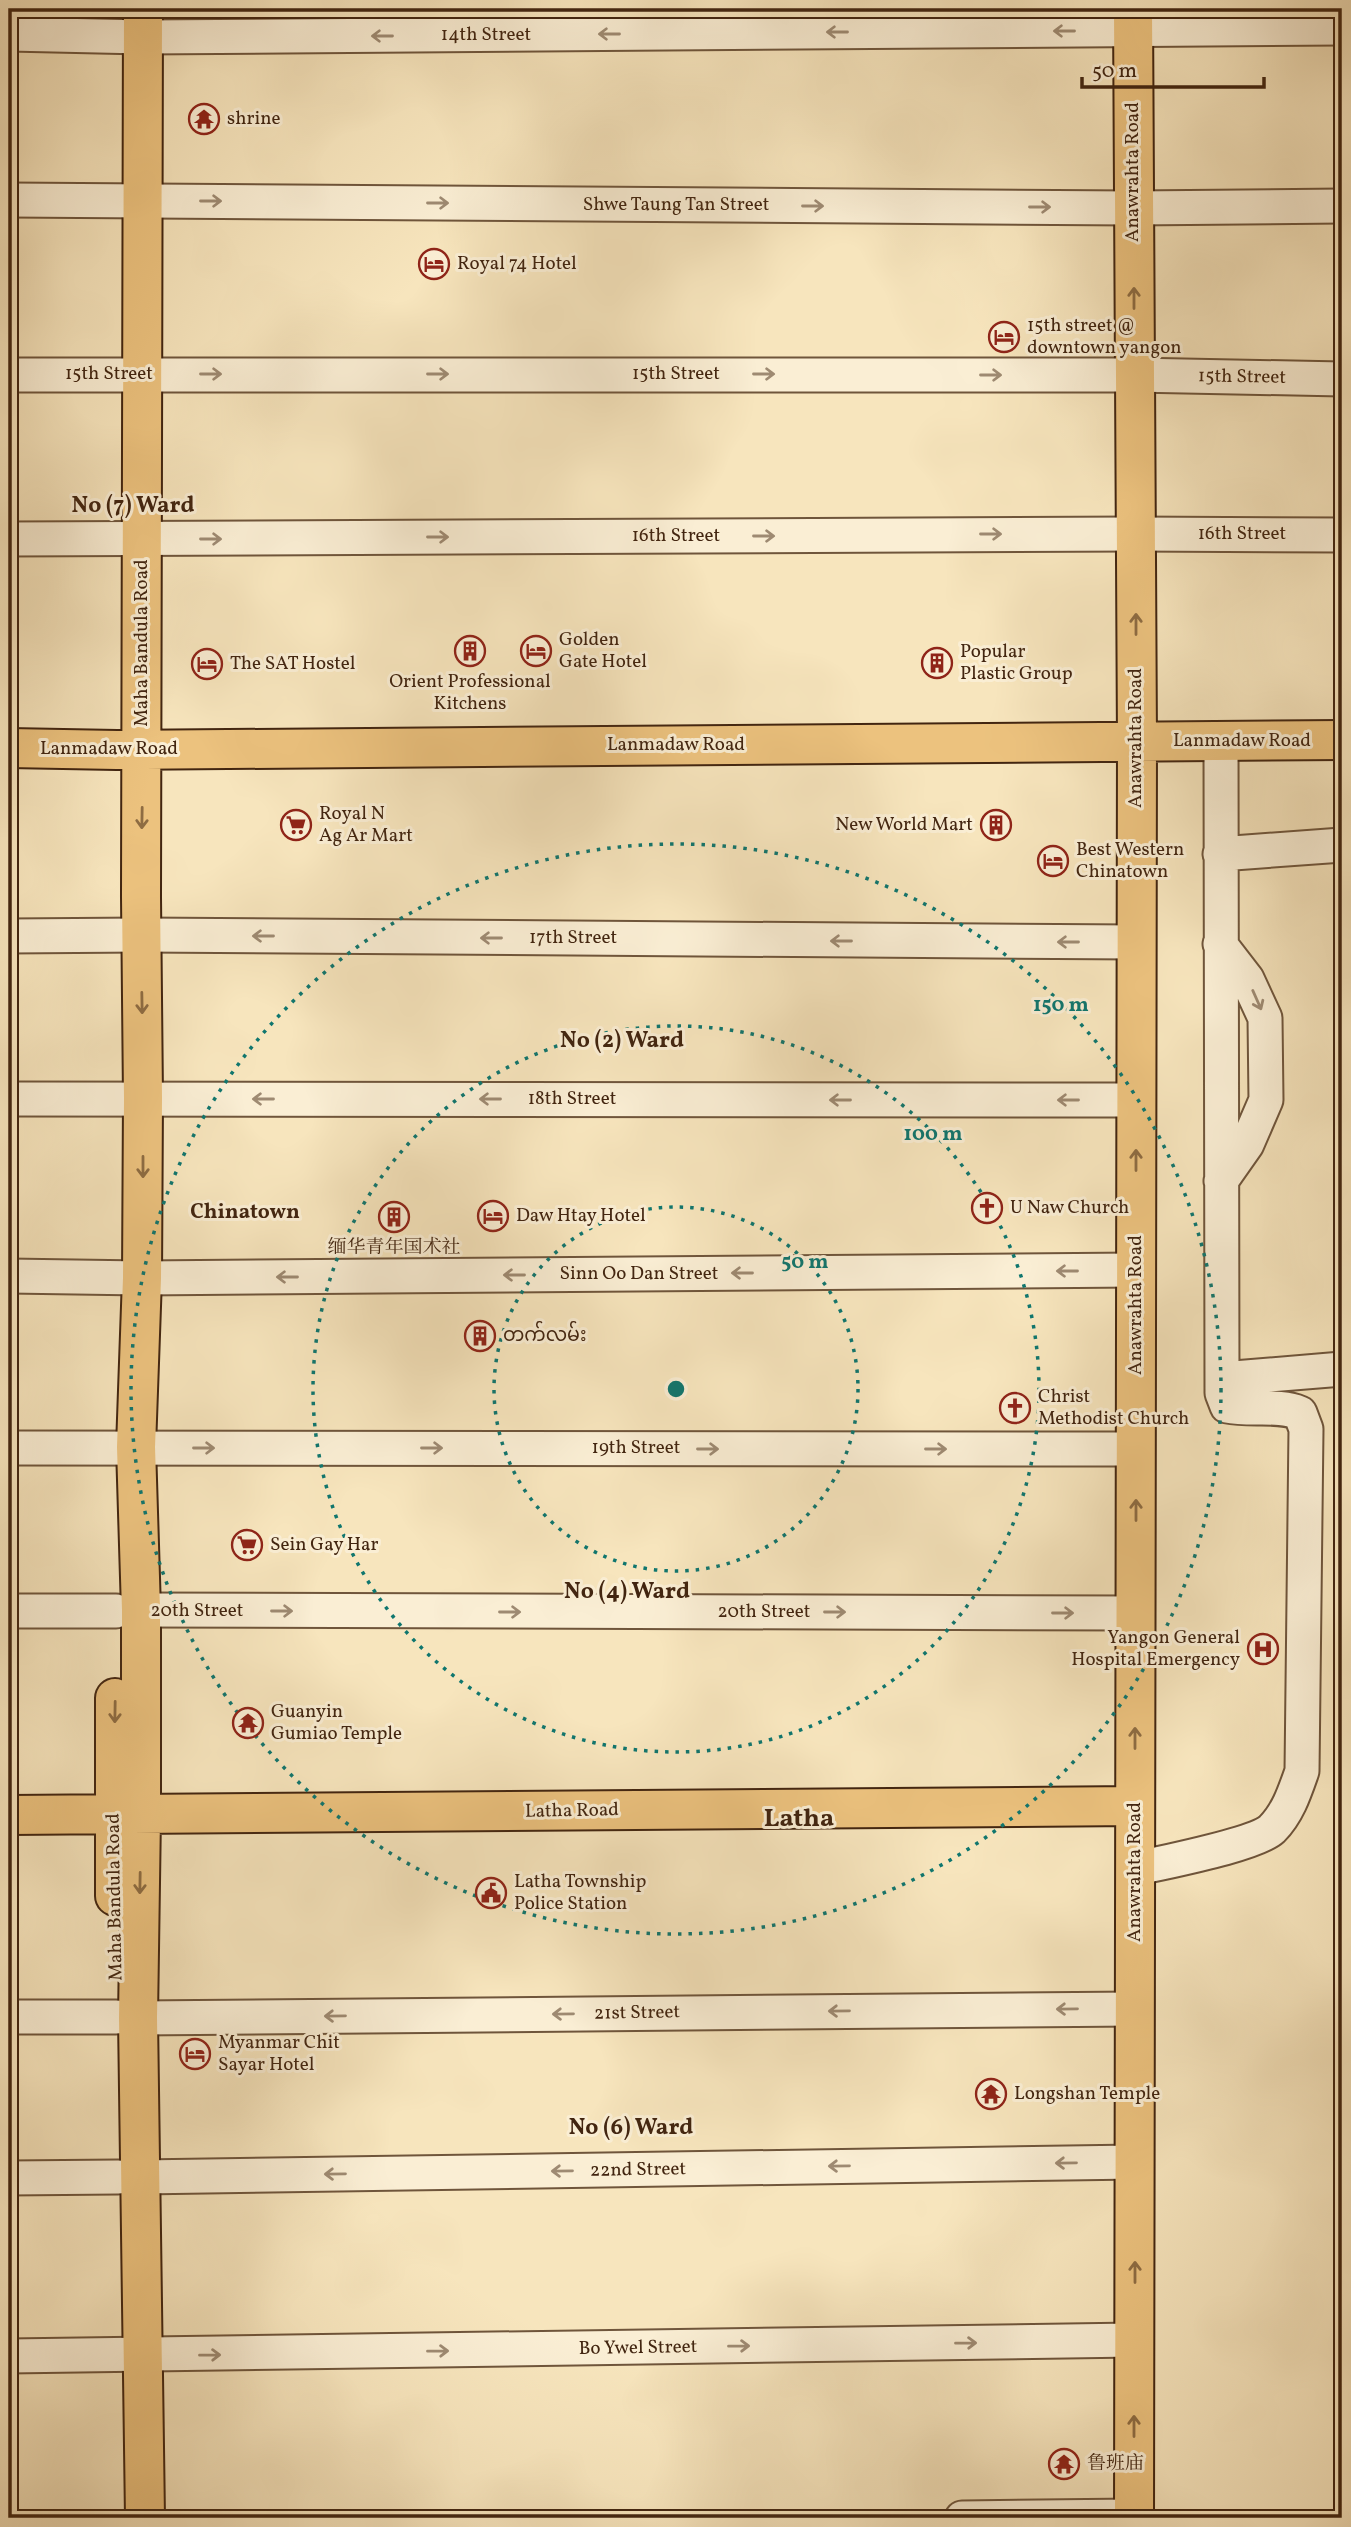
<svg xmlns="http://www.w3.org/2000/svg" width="1351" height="2527" viewBox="0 0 1351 2527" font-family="Vollkorn,'Noto Serif SC','Noto Sans Myanmar',serif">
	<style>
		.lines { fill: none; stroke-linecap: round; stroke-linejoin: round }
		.minor-casing { stroke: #6f553b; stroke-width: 37 }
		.major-casing { stroke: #422510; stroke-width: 42 }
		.minor { stroke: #faeed4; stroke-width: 33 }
		.major { stroke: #ecc27e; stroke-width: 38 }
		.oneway { stroke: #9e8a72 }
		.oneway2 { stroke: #8e6c42 }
		.ring { fill: none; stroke: #0f766e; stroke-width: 3.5; stroke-dasharray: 3.5 7 }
		.labels { text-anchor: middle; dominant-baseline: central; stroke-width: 6; stroke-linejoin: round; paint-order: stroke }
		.street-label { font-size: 19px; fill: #422510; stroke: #faeed4 }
		.poi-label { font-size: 19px; fill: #422510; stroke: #faeed4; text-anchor: start }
		.neighbourhood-label { font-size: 21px; font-weight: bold; fill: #422510; stroke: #faeed4 }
		.quarter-label { font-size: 23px; font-weight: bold; fill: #422510; stroke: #faeed4 }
		.district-label { font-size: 26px; font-weight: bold; fill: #422510; stroke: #faeed4 }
		.centre { fill: #0f766e; stroke: #faeed4; stroke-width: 3.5 }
		.ring-label { font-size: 21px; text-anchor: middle; font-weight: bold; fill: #0f766e; stroke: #faeed4; stroke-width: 6; stroke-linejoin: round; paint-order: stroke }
	</style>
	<rect width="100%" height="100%" fill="#f7e5bd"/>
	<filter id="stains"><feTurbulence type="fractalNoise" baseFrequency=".00286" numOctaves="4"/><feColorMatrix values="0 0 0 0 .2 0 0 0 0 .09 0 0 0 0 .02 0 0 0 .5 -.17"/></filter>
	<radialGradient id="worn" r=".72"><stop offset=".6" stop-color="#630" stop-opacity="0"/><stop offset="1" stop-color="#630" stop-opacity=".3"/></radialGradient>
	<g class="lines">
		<g class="minor-casing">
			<path id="minor" d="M9 34 143 37 1342 28
				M9 200 1133 208 1342 206
				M9 375H1134L1342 379
				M9 539 1135 534 1342 535
				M1220 854 1342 845
				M9 936 142 935 1136 942
				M1220 944 1247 979 1265 1018 1266 1100 1247 1144 1221 1181
				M9 1099 1136 1100
				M9 1276 142 1278 1136 1270
				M1222 1379 1342 1369
				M9 1448 1136 1449
				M141 1610 1136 1613
				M9 1611H116
				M1135 1869C1163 1862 1255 1845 1272 1829 1288 1813 1295 1791 1302 1771L1306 1429 1300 1413C1278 1404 1251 1411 1227 1406L1222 1393 1221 742
				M9 2017H116
				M138 2018 1135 2009
				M141 2177 1135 2162
				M9 2178 118 2177
				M9 2356 1134 2340
				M962 2518 1134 2516"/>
		</g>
		<g class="major-casing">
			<path id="major" d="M143 9 141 897 143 1098 142 1278 136 1447 141 1610V1815L138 2018 145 2518
				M1133 9 1137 741 1134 2518
				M9 748 117 750 1342 740
				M9 1815 1135 1806
				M115 1896V1698"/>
		</g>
		<use href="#minor" class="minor"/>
		<use href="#major" class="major"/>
	</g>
	<defs><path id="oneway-shaft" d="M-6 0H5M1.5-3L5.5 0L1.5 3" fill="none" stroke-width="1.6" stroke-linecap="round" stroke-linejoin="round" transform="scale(1.75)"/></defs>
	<g class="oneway">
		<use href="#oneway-shaft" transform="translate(1064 31) rotate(180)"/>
		<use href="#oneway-shaft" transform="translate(837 32) rotate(180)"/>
		<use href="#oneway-shaft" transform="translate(609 34) rotate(180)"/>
		<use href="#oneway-shaft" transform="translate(382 36) rotate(180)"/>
		<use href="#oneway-shaft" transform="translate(211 201)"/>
		<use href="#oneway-shaft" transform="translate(438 203)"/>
		<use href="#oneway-shaft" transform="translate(813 206)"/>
		<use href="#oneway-shaft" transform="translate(1040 207)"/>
		<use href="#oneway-shaft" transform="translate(211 374)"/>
		<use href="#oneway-shaft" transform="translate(438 374)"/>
		<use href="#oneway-shaft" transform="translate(764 374)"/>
		<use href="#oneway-shaft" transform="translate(991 375)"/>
		<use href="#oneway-shaft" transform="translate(991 534)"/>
		<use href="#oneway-shaft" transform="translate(764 536)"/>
		<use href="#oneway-shaft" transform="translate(438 537)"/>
		<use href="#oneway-shaft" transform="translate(211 539)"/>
		<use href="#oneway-shaft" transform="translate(263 936) rotate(-180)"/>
		<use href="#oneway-shaft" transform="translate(491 938) rotate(-180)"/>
		<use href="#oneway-shaft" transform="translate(841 941) rotate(-180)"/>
		<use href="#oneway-shaft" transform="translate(1068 942) rotate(-180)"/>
		<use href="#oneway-shaft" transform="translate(1257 1000) rotate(66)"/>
		<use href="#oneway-shaft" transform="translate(263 1099) rotate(-180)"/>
		<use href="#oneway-shaft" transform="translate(490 1099) rotate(-180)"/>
		<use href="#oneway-shaft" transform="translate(840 1100) rotate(-180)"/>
		<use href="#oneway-shaft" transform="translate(1068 1100) rotate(-180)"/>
		<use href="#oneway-shaft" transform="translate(1067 1271) rotate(180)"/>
		<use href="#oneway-shaft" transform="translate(742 1273) rotate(180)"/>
		<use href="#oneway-shaft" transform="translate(514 1275) rotate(180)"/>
		<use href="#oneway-shaft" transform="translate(287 1277) rotate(180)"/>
		<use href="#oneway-shaft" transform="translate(204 1448)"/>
		<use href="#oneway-shaft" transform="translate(432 1448)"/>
		<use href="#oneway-shaft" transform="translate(708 1449)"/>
		<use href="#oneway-shaft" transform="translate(936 1449)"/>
		<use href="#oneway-shaft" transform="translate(282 1611)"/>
		<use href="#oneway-shaft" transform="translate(510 1612)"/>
		<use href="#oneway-shaft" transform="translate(835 1612)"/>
		<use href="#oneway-shaft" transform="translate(1063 1613)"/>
		<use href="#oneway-shaft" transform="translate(1067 2009) rotate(179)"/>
		<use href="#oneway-shaft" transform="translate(839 2011) rotate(179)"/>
		<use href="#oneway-shaft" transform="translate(563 2014) rotate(179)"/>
		<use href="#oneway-shaft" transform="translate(335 2016) rotate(179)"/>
		<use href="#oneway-shaft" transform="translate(1066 2163) rotate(179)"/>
		<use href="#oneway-shaft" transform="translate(839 2166) rotate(179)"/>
		<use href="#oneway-shaft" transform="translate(562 2171) rotate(179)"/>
		<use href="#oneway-shaft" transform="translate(335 2174) rotate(179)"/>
		<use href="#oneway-shaft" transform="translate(966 2343) rotate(-1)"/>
		<use href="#oneway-shaft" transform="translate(739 2346) rotate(-1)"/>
		<use href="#oneway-shaft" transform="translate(438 2351) rotate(-1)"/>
		<use href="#oneway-shaft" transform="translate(210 2355) rotate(-1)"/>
	</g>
	<g class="oneway2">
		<use href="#oneway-shaft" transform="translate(1134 298) rotate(-90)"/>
		<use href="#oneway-shaft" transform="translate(1136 624) rotate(-90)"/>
		<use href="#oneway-shaft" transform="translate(142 818) rotate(91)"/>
		<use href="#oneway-shaft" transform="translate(142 1003) rotate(89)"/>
		<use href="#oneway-shaft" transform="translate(1136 1160) rotate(-90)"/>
		<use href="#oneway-shaft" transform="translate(143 1167) rotate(90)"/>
		<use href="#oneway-shaft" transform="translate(1136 1510) rotate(-90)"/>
		<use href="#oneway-shaft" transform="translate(115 1712) rotate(91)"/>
		<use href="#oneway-shaft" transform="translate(1135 1738) rotate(-90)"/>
		<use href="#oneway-shaft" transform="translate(140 1883) rotate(91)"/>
		<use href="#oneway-shaft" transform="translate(1135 2272) rotate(-90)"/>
		<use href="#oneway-shaft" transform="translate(1134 2426) rotate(-90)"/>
	</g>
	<g class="ring">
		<circle cx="676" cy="1389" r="182"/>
		<circle cx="676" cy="1389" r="363"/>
		<circle cx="676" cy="1389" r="545"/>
	</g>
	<defs>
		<g id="temple-ring" transform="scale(1.575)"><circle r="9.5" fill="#faeed4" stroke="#8f2418" stroke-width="1.5"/><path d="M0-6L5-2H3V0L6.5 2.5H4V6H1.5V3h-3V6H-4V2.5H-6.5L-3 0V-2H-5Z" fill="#8f2418"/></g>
		<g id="hotel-ring" transform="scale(1.575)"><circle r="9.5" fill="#faeed4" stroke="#8f2418" stroke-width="1.5"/><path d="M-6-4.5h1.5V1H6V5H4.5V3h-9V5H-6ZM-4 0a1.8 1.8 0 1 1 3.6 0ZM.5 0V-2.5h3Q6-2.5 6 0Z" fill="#8f2418"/></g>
		<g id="building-ring" transform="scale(1.575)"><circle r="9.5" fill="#faeed4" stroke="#8f2418" stroke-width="1.5"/><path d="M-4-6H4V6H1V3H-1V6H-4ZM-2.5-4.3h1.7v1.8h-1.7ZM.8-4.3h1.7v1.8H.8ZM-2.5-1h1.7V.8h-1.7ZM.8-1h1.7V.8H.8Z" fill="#8f2418"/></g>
		<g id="supermarket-ring" transform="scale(1.575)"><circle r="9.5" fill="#faeed4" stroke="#8f2418" stroke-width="1.5"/><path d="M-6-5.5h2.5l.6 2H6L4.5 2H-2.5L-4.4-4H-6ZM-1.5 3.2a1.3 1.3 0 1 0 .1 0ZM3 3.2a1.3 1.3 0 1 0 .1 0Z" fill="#8f2418"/></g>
		<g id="church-ring" transform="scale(1.575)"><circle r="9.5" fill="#faeed4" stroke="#8f2418" stroke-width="1.5"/><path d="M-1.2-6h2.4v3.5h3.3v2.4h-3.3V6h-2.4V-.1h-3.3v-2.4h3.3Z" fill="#8f2418"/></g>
		<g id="hospital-ring" transform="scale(1.575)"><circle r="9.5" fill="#faeed4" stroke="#8f2418" stroke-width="1.5"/><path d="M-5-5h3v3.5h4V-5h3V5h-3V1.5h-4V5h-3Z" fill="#8f2418"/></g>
		<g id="civic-ring" transform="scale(1.575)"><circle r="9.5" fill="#faeed4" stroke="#8f2418" stroke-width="1.5"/><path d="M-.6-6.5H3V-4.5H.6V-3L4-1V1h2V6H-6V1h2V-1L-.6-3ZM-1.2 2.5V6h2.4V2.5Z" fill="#8f2418"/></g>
	</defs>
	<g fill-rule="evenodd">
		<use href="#temple-ring" x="204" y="119"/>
		<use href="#hotel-ring" x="434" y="264"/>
		<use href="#hotel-ring" x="1004" y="337"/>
		<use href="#building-ring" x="470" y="651"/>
		<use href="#hotel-ring" x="536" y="651"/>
		<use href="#building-ring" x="937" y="663"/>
		<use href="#hotel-ring" x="207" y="664"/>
		<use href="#supermarket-ring" x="296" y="825"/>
		<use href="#building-ring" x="996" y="825"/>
		<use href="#hotel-ring" x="1053" y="861"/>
		<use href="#church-ring" x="987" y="1208"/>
		<use href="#hotel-ring" x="493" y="1216"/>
		<use href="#building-ring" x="394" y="1217"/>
		<use href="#building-ring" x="480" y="1336"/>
		<use href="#church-ring" x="1015" y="1408"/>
		<use href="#supermarket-ring" x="247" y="1545"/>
		<use href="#hospital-ring" x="1263" y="1649"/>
		<use href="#temple-ring" x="248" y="1723"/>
		<use href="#civic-ring" x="491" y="1893"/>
		<use href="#hotel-ring" x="195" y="2054"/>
		<use href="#temple-ring" x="991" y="2094"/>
		<use href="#temple-ring" x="1064" y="2464"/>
	</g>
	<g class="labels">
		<g class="street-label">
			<text x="486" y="35">14th Street</text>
			<text transform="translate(1133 172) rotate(-90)">Anawrahta Road</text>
			<text x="676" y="205">Shwe Taung Tan Street</text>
			<text x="109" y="374">15th Street</text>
			<text x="676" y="374">15th Street</text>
			<text transform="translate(1242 377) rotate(1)">15th Street</text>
			<text x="1242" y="534">16th Street</text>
			<text x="676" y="536">16th Street</text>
			<text transform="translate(142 643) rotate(-90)">Maha Bandula Road</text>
			<text transform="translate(1136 738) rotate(-90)">Anawrahta Road</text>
			<text x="1242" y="741">Lanmadaw Road</text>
			<text x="676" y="745">Lanmadaw Road</text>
			<text x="109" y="749">Lanmadaw Road</text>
			<text x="573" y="938">17th Street</text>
			<text x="572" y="1099">18th Street</text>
			<text x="639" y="1274">Sinn Oo Dan Street</text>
			<text transform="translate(1136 1305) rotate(-90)">Anawrahta Road</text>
			<text x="636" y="1448">19th Street</text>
			<text x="197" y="1611">20th Street</text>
			<text x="764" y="1612">20th Street</text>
			<text transform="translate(572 1811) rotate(-1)">Latha Road</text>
			<text transform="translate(1135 1872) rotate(-90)">Anawrahta Road</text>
			<text transform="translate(115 1897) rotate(-91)">Maha Bandula Road</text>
			<text transform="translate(637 2013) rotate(-1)">21st Street</text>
			<text transform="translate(638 2170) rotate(-1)">22nd Street</text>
			<text transform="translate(638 2348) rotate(-1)">Bo Ywel Street</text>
		</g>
		<g class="poi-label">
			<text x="227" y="119">shrine</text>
			<text x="457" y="264">Royal 74 Hotel</text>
			<text x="1027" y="326">15th street @<tspan x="1027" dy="22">downtown yangon</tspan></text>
			<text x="559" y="640">Golden<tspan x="559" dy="22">Gate Hotel</tspan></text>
			<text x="960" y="652">Popular<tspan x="960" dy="22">Plastic Group</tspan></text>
			<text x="230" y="664">The SAT Hostel</text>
			<text x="470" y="682" text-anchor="middle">Orient Professional<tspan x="470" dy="22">Kitchens</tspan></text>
			<text x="319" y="814">Royal N<tspan x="319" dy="22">Ag Ar Mart</tspan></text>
			<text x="973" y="825" text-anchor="end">New World Mart</text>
			<text x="1076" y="850">Best Western<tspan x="1076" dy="22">Chinatown</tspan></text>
			<text x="1010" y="1208">U Naw Church</text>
			<text x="516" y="1216">Daw Htay Hotel</text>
			<text x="394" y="1248" text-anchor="middle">缅华青年国术社</text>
			<text x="503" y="1336">တက်လမ်း</text>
			<text x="1038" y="1397">Christ<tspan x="1038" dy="22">Methodist Church</tspan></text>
			<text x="270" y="1545">Sein Gay Har</text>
			<text x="1240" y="1638" text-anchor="end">Yangon General<tspan x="1240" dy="22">Hospital Emergency</tspan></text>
			<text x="271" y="1712">Guanyin<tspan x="271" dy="22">Gumiao Temple</tspan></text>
			<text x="514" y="1882">Latha Township<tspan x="514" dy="22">Police Station</tspan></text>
			<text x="218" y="2043">Myanmar Chit<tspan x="218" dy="22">Sayar Hotel</tspan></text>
			<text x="1014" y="2094">Longshan Temple</text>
			<text x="1087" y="2464">鲁班庙</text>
		</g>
		<g class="neighbourhood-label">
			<text x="245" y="1212">Chinatown</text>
		</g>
		<g class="quarter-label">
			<text x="133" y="506">No (7) Ward</text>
			<text x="622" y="1041">No (2) Ward</text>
			<text x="627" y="1592">No (4) Ward</text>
			<text x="631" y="2128">No (6) Ward</text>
		</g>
		<g class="district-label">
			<text x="799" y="1819">Latha</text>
		</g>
	</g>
	<circle cx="676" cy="1389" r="10" class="centre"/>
	<g class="ring-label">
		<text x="1061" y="1011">150 m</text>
		<text x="933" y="1140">100 m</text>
		<text x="805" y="1268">50 m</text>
	</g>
	<rect width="1351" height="2527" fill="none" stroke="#f7e5bd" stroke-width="35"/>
	<rect x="10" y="10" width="1330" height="2506" fill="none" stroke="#422510" stroke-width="3.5"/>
	<rect x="18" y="18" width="1316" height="2492" fill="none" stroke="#422510" stroke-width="2"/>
	<path d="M1082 77v10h182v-10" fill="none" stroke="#422510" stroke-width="3.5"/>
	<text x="1092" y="77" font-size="21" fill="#422510" stroke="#faeed4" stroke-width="5" paint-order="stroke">50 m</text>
	<rect width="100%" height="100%" filter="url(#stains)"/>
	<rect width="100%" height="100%" fill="url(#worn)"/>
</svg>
